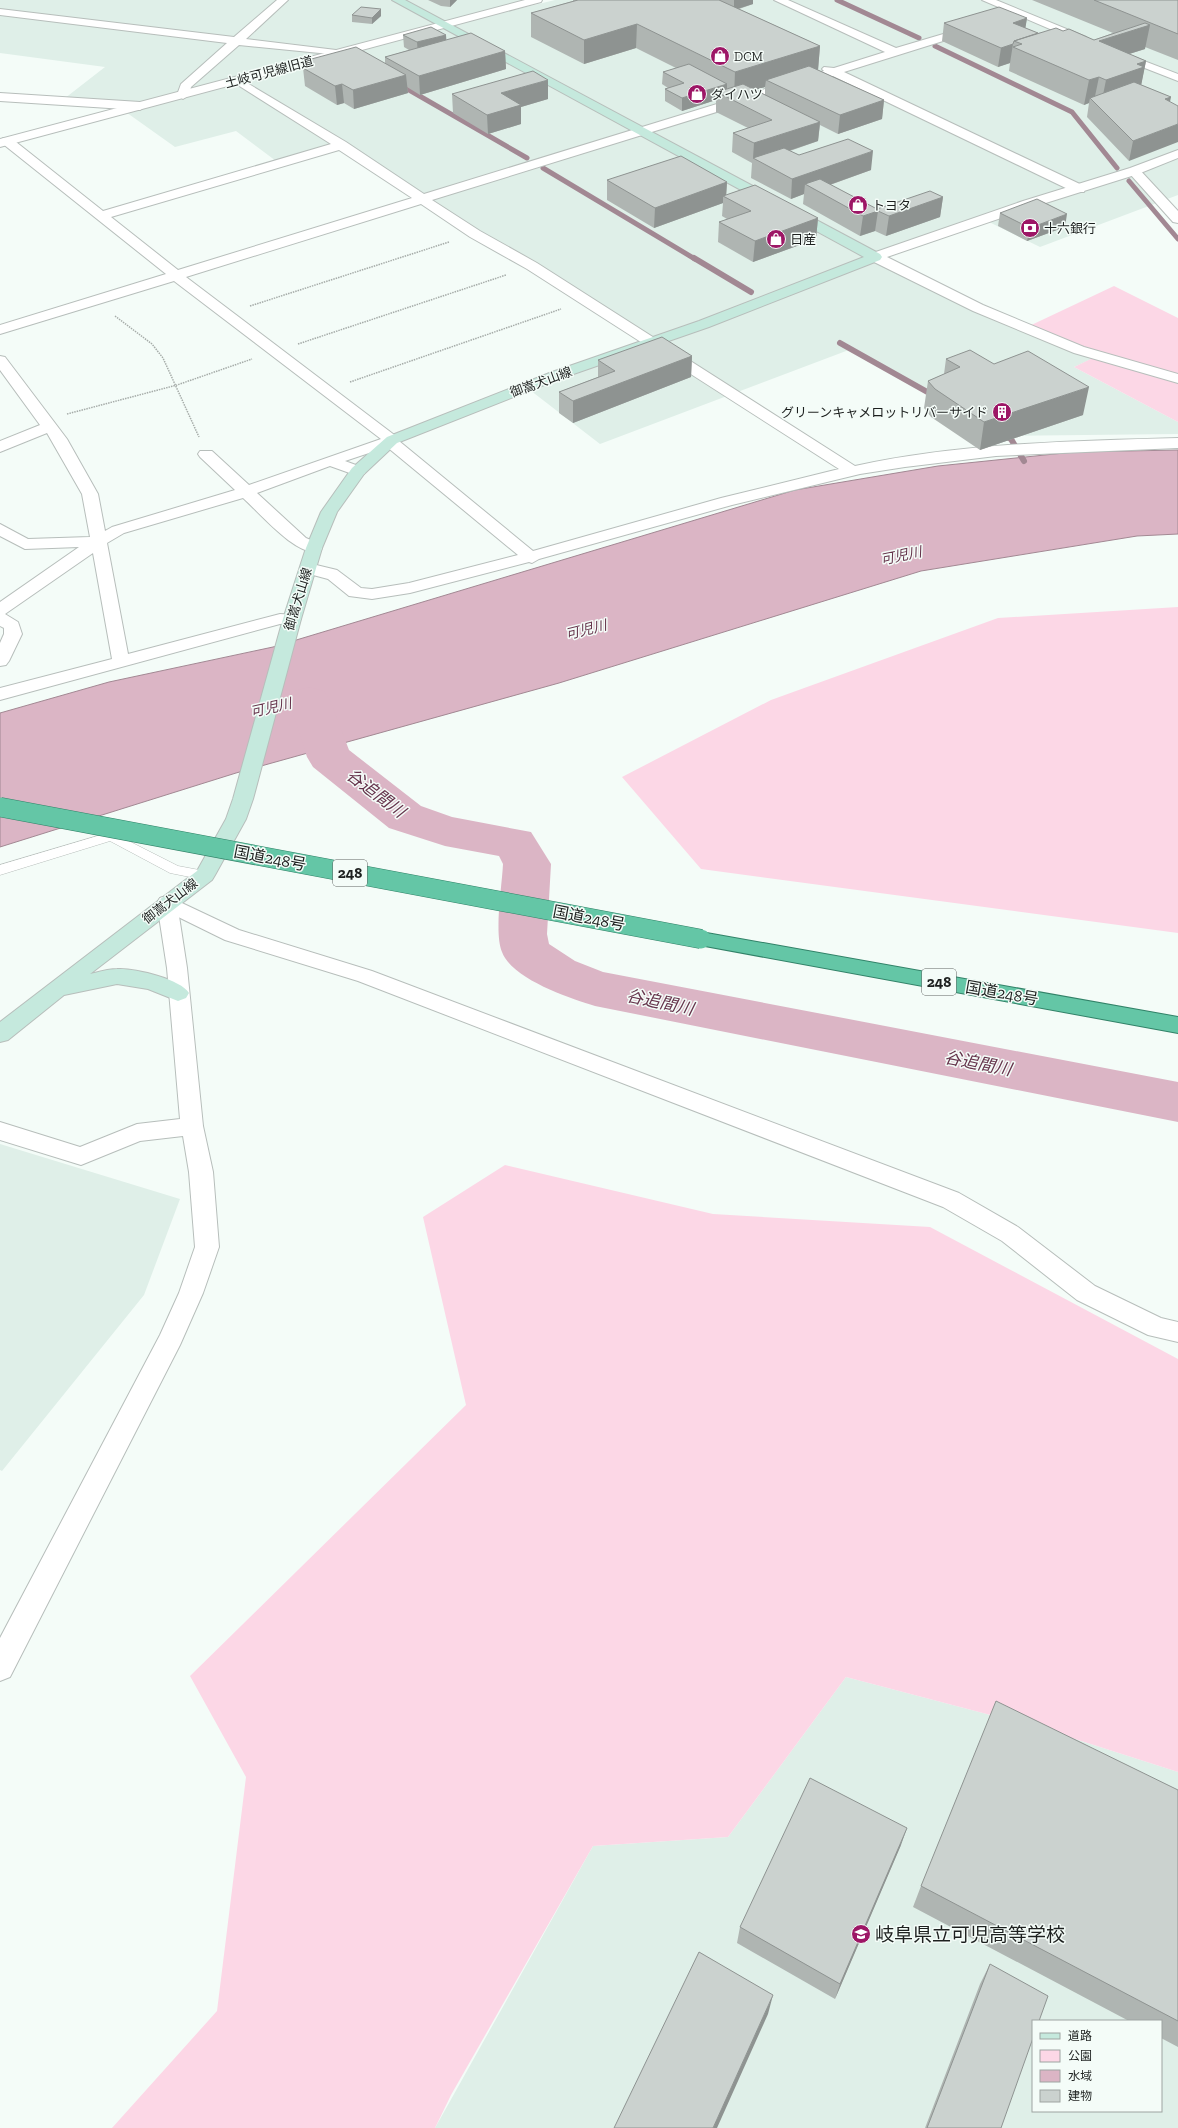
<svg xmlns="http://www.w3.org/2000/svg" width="1178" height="2128" viewBox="0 0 1178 2128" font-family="'Zilla Slab','Noto Sans JP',serif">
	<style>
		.built { fill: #dfefe8; fill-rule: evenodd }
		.green { fill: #fcd7e6 }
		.water { fill: #dbb5c5; stroke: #a28893 }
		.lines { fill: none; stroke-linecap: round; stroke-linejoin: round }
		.stream-far1 { stroke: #a28893; stroke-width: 5 }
		.stream { stroke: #a28893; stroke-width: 6 }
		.river { fill: #dbb5c5; fill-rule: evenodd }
		.service-casing { stroke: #b7bebb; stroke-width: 1 }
		.minor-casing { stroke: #b7bebb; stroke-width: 2 }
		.tertiary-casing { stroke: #b7bebb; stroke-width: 2 }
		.secondary-casing { stroke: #b7bebb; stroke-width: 2 }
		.trunk-casing { stroke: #328268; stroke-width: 2 }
		.path { stroke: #a6aca9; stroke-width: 1.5; stroke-dasharray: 1.5 1; stroke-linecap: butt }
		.service { fill: #fff; fill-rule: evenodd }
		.minor { fill: #fff; fill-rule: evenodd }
		.tertiary { fill: #fff; fill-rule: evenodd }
		.secondary { fill: #c5e9dd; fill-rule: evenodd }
		.trunk { fill: #64c6a6; fill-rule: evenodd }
		.trunk-bridge-casing { stroke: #328268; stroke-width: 20; stroke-linecap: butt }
		.trunk-bridge { stroke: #64c6a6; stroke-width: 19 }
		.wall { fill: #afb5b2; fill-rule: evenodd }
		.shaded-wall { fill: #8e9391 }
		.building { fill: #cbd2cf; stroke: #8e9391 }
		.labels { text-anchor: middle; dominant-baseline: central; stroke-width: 3; stroke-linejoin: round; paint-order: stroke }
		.far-poi-label { font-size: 13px; fill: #1d201f; stroke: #f4fcf8; text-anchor: start }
		.far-street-label { font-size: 13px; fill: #1d201f; stroke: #f4fcf8 }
		.far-water-label { font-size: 14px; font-style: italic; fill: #65334b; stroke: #f4fcf8 }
		.shield { fill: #f4fcf8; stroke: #5e6260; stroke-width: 1 }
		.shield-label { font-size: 15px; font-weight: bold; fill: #1d201f }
		.street-label { font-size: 16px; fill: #1d201f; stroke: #f4fcf8 }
		.water-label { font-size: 17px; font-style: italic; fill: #65334b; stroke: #f4fcf8 }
		.near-poi-label { font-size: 19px; fill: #1d201f; stroke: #f4fcf8; text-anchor: start }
	</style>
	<rect width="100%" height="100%" fill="#f4fcf8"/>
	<path class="built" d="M0 0H523L366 46 555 0H1178V195L1040 247 983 219 876 257 978 308 1098 356 1074 367 1178 422V434L1005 436 854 348 600 444 526 387 652 343 339 144 276 161 236 131 175 147 123 110 138 106 60 102 105 67 0 53Z
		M0 1144 180 1199 144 1295 2 1471 0 1470Z
		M846 1677 1047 1730 1178 1772V2128H435L593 1846 728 1837ZM1033 2021H1161V2111H1033Z"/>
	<path class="green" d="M1114 286 1178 318V422L1074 367 1097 356 1025 328Z
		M1178 607V933L701 869 622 777 771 700 998 618Z
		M505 1165 713 1214 930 1227 1178 1359V1772L1047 1730 846 1677 728 1837 593 1846 451 2095 435 2128H112L217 2011 246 1777 190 1676 466 1405 423 1217Z"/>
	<path class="water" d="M1178 450V534L1137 536 921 571 559 683 236 773 0 847V713L109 682 273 647 795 490 938 466 1074 452Z"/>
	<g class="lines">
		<path class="stream-far1" d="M837 0 919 38
			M935 46 1072 112 1117 168
			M397 83 527 158
			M543 168 695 259
			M1129 181 1178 239"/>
		<path class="stream" d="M694 258 751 292
			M840 343 938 398
			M1001 434 1011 439 1024 461"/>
		<path class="river" d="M309 687 324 691 330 700 349 750 421 806 452 817 531 832 551 864 547 934 549 944 575 961 603 972 1178 1082V1122L595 1006C569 998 512 979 502 952 494 933 502 886 503 864L499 856 445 846 389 828 313 767 307 757 288 700 294 691Z"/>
		<g class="service-casing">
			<path id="service" d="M111 832 178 866 210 872 212 875 210 878 205 880 170 873 110 841 0 875V865Z"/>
		</g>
		<g class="minor-casing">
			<path id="minor" d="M277 0H288L246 39 336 50 340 51 342 53 340 55 239 45 191 87 189 95 183 99 177 95 181 84 227 43 0 15V9L234 37Z
				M774 0H788L896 48 967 27H975L977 29 975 31 844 72 1084 186 1085 189 1084 192H1074L833 76 432 200 480 231 537 263 855 466C961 443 1071 441 1178 438V448L996 456 905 467 860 474 732 505 539 559 532 563 529 562 410 593 372 599 349 596 328 579 302 572 300 568 302 564 308 563 337 570 361 588 372 589 409 583 518 555 387 447 345 461 364 468 366 471 364 474 358 476 330 466 257 493 306 538 320 544 322 548 320 552C296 557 260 513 243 498L124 533 107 543 128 654 280 614 298 615 301 619 298 623 280 624 0 700V688L112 659 93 553 5 614 18 622 22 634 9 661 6 665 0 666V643L4 634V628L0 626V602L79 547 25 549 0 536V524L28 539 90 537 82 494 47 433 0 452V441L40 425 0 370V356L5 357 67 439 98 494 105 531 112 527 235 490 200 457 198 454 200 451H212L249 485 381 439 174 281 0 334V325L166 274 3 144 1 141 3 138H11L103 211 331 144 233 82 231 80 237 77 346 142 424 194 824 71 822 69 824 67 834 68 885 52ZM339 150 412 198 178 270 111 217ZM421 204 470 237 527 269 839 469 721 498 533 551 399 441 397 437 186 277Z
				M0 93 140 102 146 106 140 110 0 101Z
				M1134 167 1138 168 1178 211V223L1173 222 1130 174 1128 171Z
				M167 896 174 898 177 903 187 968 203 1126 213 1172 219 1247 203 1293 180 1345 10 1677 0 1681V1638L160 1335 179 1293 195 1247 189 1172 183 1136 140 1141 81 1165 0 1140V1122L80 1147 137 1124 180 1119 167 968 157 903 160 898Z"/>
		</g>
		<g class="tertiary-casing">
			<path id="tertiary" d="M525 0H542L541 2 0 147V139Z
				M982 0H996L1086 37 1088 39 1086 41H1078Z
				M1118 51 1178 74V81L1114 56 1112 54Z
				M1178 150V158L1138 174 1033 207 887 257 983 305 1084 347 1178 374V383L1074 353 973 311 870 260 868 257 870 254 1023 201 1130 168Z
				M167 896 239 930 372 971 959 1193 1018 1227 1095 1286 1161 1318 1178 1322V1342L1148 1335 1077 1300 1002 1241 943 1207 358 981 225 940 160 908 157 903 160 898Z"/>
		</g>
		<g class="secondary-casing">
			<path id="secondary" d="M392 0H405L880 254 882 257 880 260 709 327 562 378 397 443 364 474 337 512 322 548 301 619 253 799 246 819 215 875 212 880 90 974C98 972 109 969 117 969 134 968 181 979 189 993L186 998 178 1001 148 989 117 984 64 995 8 1040 0 1042V1022L197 871 226 819 233 799 283 619 306 548 321 512 352 468 387 437 552 372 699 321 864 257Z"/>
		</g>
		<g class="trunk-casing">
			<path id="trunk" d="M701 932 1178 1017V1033L694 944 691 939 694 934Z"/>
		</g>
		<path class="path" d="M250 306 449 242
			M115 316 152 344 163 358 199 437
			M298 344 506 275
			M350 382 561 309
			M67 414 177 385 252 359"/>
		<use href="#service" class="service"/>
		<use href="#minor" class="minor"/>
		<use href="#tertiary" class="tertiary"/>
		<use href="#secondary" class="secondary"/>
		<use href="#trunk" class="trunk"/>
		<g class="trunk-bridge-casing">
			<path id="trunk-bridge" d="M0 807 701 939"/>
		</g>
		<use href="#trunk-bridge" class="trunk-bridge"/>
	</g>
	<path class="wall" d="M428 0H457L450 7 441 6Z
		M573 0H753V4L739 9 820 46 818 70 884 100 882 119 838 134 820 125 818 141 790 151 799 155 871 170 830 185 877 209 943 197 940 217 886 236 875 231 860 236 803 204 804 194 791 199 751 178 752 163 732 152 733 133 748 128 716 112V100L682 111 665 101V89L668 88 662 84 663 72 676 68 636 48 584 64 531 37V13L573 1ZM765 87V95L755 90Z
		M1032 0H1178V60L1145 47V49L1129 54 1146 61 1141 85 1171 97 1129 161 1087 117 1089 103 1084 105 1009 71 1010 63 998 67 942 41 944 23 1027 18 1025 28 1038 33 1063 31 1094 40 1113 33Z
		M352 15 381 16 372 24 352 22Z
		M403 35H446V40L505 51 506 69 420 95 407 87 408 93 354 109 344 103 337 105 305 86 303 68 305 67 304 61 385 63V57L409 50 404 47Z
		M452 94 548 99 521 107V124L488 134 453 113Z
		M607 180 727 182 726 195 818 218 816 239 753 262 718 242 719 222 727 219 722 216 723 203 654 228 607 200Z
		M1000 213 1065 227 1027 241 998 226Z
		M692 356 691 377 573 423 559 413V392L598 377V360Z
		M946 359 1083 415 980 450 931 417 924 408 928 381 944 374Z
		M1178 1790V2047L1161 2038V2021H1129L913 1907 921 1886Z
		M901 1845 835 1999 737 1943 740 1927Z
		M990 1964 1001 2128H925L980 1984Z"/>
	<path class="shaded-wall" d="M450 0H457L450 7Z
		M734 0H753V4L734 10Z
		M381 9V16L372 24V18Z
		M1027 18 1024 37 1013 23Z
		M637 24 636 48 584 64V40Z
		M1150 25 1145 49 1094 65 1099 41Z
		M446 35 447 48 418 55 417 42Z
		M1013 44 1010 63 998 67 1001 48Z
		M820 46 818 70 766 80 765 87 734 97 735 72Z
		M505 51 506 69 420 95 419 76Z
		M1146 61 1141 86 1101 105 1106 80 1137 64Z
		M406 75 408 93 354 109 353 90Z
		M1099 77 1094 101 1090 98 1089 103 1084 105 1089 80Z
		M548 80V99L521 107V124L488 134 487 115 501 93Z
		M342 84 344 103 337 105 335 86Z
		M727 84V97L717 92 716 100 682 111V98Z
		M1171 97 1167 116 1165 99Z
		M884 100 882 119 838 134 840 115Z
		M820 122 818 141 758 161 753 158 754 143Z
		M1178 124V142L1129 161 1133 141Z
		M873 151 871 170 815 190 805 184 804 194 791 199 792 179Z
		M727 182 726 198 723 196V203L654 228 655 208Z
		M943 197 940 217 886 236 889 216Z
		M878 211 875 231 860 236 863 216Z
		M1067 214 1065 227 1027 241 1030 228Z
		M818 218 816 239 753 262 755 241Z
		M692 356 691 377 573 423V401Z
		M1089 387 1083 415 980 450 984 422Z
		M907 1828 901 1845 835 1999 840 1984Z
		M773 1995 768 2014 717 2128H713Z"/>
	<path class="building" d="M578 0H719L820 46 735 72 637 24 584 40 531 13Z
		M1094 0H1178V34Z
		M361 7 381 9 372 18 352 15Z
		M999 7 1027 18 1013 23 1038 33 1014 41 1013 44 1001 48 944 23Z
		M1145 23 1150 25 1099 41 1146 61 1137 64 1144 67 1106 80 1099 77 1089 80 1013 47 1022 44 1014 41 1056 28 1063 31 1069 29 1094 40Z
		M431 27 446 35 417 42 403 35Z
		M471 33 505 51 419 76 385 57Z
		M356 47 406 75 353 90 342 84 335 86 303 68 311 65 304 61Z
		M689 64 727 84 682 98 665 89 684 83 663 72Z
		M809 66 884 100 840 115 766 80Z
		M533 71 548 80 501 93 521 105 487 115 452 94Z
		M1134 82 1171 97 1165 99 1178 106V124L1133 141 1090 98Z
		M743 84 820 122 754 143 733 133 772 120 717 92Z
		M848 139 873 151 792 179 753 158 784 148 799 155Z
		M681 156 727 182 655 208 607 180Z
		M820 179 877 209 930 191 943 197 889 216 878 211 863 216 805 184Z
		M755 185 818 218 755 241 719 222 751 211 723 196Z
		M1037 199 1067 214 1030 228 1000 213Z
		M662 337 692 356 573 401 559 392 615 371 598 360Z
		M970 350 994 364 1028 351 1089 387 984 422 935 389 928 381 960 367 946 359Z
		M996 1701 1178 1790V2021L921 1886Z
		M810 1778 907 1828 840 1984 740 1927Z
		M699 1952 773 1995 713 2128H614Z
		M990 1964 1048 1996 1039 2021H1033V2038L1001 2128H927Z"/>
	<defs>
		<g id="shop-disc" transform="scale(1)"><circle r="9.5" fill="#9d1666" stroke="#f4fcf8"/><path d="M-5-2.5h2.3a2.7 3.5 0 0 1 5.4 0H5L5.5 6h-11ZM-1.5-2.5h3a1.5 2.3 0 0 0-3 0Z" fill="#fff"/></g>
		<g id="bank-disc" transform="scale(1)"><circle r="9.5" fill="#9d1666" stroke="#f4fcf8"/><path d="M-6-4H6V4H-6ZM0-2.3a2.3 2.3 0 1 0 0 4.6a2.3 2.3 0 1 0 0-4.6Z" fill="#fff"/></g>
		<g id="building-disc" transform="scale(1)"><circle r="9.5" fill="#9d1666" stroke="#f4fcf8"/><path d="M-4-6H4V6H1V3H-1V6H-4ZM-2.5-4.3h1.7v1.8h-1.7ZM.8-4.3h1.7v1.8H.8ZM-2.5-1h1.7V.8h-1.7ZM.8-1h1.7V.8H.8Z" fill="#fff"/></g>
		<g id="school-disc" transform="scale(1)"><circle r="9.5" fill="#9d1666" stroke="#f4fcf8"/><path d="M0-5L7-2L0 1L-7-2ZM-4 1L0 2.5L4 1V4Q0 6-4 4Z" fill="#fff"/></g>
	</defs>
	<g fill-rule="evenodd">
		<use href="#shop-disc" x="720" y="56"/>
		<use href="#shop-disc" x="697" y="94"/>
		<use href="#shop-disc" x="858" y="205"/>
		<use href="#bank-disc" x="1030" y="228"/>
		<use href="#shop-disc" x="776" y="239"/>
		<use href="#building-disc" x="1002" y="412"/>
		<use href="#school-disc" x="861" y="1934"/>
	</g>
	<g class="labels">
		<g class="far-poi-label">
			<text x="734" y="56">DCM</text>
			<text x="711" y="94">ダイハツ</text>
			<text x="872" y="205">トヨタ</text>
			<text x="1044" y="228">十六銀行</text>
			<text x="790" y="239">日産</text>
			<text x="988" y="412" text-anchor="end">グリーンキャメロットリバーサイド</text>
		</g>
		<g class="far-street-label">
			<text transform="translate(269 72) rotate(-15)">土岐可児線旧道</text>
			<text transform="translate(541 382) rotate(-20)">御嵩犬山線</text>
			<text transform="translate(298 599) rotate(-73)">御嵩犬山線</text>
			<text transform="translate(170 901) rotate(-37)">御嵩犬山線</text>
		</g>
		<g class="far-water-label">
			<text transform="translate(901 556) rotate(-12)">可児川</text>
			<text transform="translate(586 630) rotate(-14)">可児川</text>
			<text transform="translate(271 708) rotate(-13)">可児川</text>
		</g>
		<g class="shield">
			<rect x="333" y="860" width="34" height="26" rx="3"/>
			<rect x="922" y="969" width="34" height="26" rx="3"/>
		</g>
		<g class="shield-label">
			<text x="350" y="873">248</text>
			<text x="939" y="982">248</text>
		</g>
		<g class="street-label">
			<text transform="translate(270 858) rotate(11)">国道248号</text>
			<text transform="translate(589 918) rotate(11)">国道248号</text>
			<text transform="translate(1002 993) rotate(10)">国道248号</text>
		</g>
		<g class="water-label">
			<text transform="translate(376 793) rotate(37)">谷追間川</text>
			<text transform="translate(660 1002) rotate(12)">谷追間川</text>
			<text transform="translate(978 1063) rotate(11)">谷追間川</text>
		</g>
		<g class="near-poi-label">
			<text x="875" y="1934">岐阜県立可児高等学校</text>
		</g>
	</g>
	<rect x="1032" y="2020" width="130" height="92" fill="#f4fcf8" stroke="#9ea4a1"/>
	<rect x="1040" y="2033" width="20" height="6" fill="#c5e9dd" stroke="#9ea4a1"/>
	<text x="1068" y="2040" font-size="12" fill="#1d201f">道路</text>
	<rect x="1040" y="2050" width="20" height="12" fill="#fcd7e6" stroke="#9ea4a1"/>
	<text x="1068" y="2060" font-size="12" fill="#1d201f">公園</text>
	<rect x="1040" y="2070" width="20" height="12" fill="#dbb5c5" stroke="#9ea4a1"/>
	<text x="1068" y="2080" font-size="12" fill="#1d201f">水域</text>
	<rect x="1040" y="2090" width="20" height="12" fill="#cbd2cf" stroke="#9ea4a1"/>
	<text x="1068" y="2100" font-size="12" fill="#1d201f">建物</text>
</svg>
